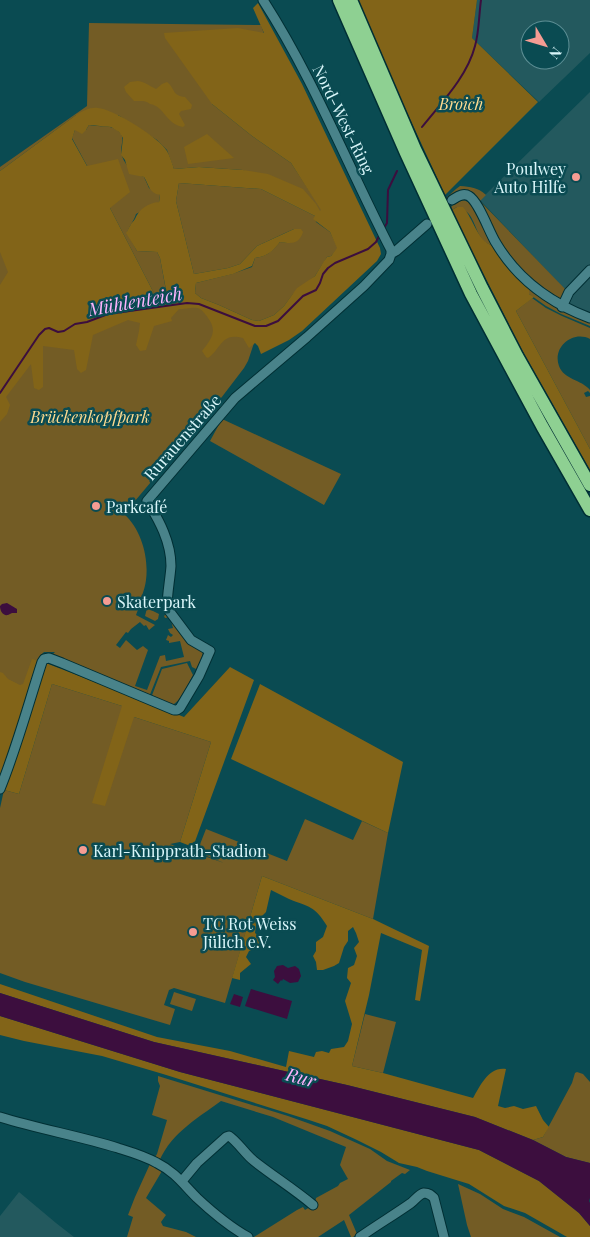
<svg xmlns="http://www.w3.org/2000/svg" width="590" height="1237" viewBox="0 0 590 1237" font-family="'Playfair Display',serif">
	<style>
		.built { fill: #23595e; fill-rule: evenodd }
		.green { fill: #735c25 }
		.forest { fill: #826418; fill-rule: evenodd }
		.water { fill: #3c0e3e }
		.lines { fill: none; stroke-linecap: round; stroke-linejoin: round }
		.stream { stroke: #3c0e3e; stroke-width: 2 }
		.minor-casing { stroke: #002f34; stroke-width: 11 }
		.highway-casing { stroke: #002f34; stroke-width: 15 }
		.minor { stroke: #49838a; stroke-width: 9 }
		.highway { stroke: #8ed092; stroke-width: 12 }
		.poi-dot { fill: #f59c93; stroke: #0a4b52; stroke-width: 2 }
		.labels { text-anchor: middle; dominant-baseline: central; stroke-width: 5; stroke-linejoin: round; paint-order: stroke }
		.park-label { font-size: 16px; font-style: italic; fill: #fedb90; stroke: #0a4b52 }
		.street-label { font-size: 16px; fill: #d9f6fa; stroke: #0a4b52 }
		.poi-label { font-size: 16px; fill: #d9f6fa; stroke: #0a4b52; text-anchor: start }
		.water-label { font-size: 18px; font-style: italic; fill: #fdb4fe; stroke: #0a4b52 }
	</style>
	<rect width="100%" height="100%" fill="#0a4b52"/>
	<path class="built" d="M477 0H590V53L539 102 472 38ZM530 30H560V60H530Z
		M590 92V314L567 305 570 295 480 200Z
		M19 1192 56 1223 74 1237H0V1216Z"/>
	<path class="green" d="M89 23 261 25 264 34 212 104 252 136 291 163 322 210 320 212 243 170 199 167 174 169 167 150 157 140 118 115H76L0 171V167L87 106Z
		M89 125C97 127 105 125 113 128 130 136 118 144 122 156 126 167 133 173 144 177L149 188 160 195 159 202 136 214C134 221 129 226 127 233L137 251 157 252 160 258 167 296 164 301H158L110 208 72 138 75 130H86Z
		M179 183 261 189 315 216 316 222 330 232 338 248 331 256 327 257 315 276 293 294 284 306 274 315 259 321 252 320 219 305 201 298 195 293 196 283 232 274 252 267 255 258C268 256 272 251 280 242L288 243 301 229H294L285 233 257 246 240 264 228 268 194 274 176 201Z
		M460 186C471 187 477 187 486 195L480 201 567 291 562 298 559 299 550 295 520 270 501 245 474 193C462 186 456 192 448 200L446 198 456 189Z
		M458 200C464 200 468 201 472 205L492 245C477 242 477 223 468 213 465 210 460 208 457 207L452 210 451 207Z
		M0 250 9 272 0 287Z
		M529 288C547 304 568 314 590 322V326L561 314 546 306 529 294Z
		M532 298 546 308 562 316 590 328V339C573 330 552 347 559 366 564 380 581 379 590 390V393L588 391 584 393 586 397 590 396V449L516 311Z
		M189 303 243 325 254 343 248 361 244 368 215 406 124 514C141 529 149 557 146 580 145 589 141 598 138 606L139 607 136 615 155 625 149 630 146 625 144 626 140 622 131 629 128 633 126 632 116 645 120 648 126 640 137 650 143 646 148 650 135 686 147 690 160 656 165 655 166 661 184 657 180 641 169 643V641L166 640 168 635 171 637 173 635 170 633 168 629 173 628 170 617 165 618 164 616 167 613 170 615 183 634 203 650 202 658 196 669 192 667 190 661 161 667 149 697 59 658 60 657 53 654 55 652H44L42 654 38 667H34L0 771V382L3 377 12 372 38 330 58 332 84 319 102 314Z
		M222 419 341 474 324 505 210 441Z
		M147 608 159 614 158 619 155 621 145 616Z
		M187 663 193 675C189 682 179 705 171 705 165 704 157 700 151 698L162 669Z
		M52 684 122 706 134 717 211 742 180 842 170 844 224 863 197 852 206 829 287 861 305 819 353 840 362 821 388 833 373 919 262 876 225 1003 174 988 169 990 164 1005 175 1009 170 1025 25 982 0 973V808L4 790 19 794Z
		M174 992 196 999 192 1011 170 1004Z
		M365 1014 396 1022 383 1073 352 1066Z
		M577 1072 583 1074 590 1082V1163L566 1157 533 1140 543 1137 572 1083 575 1073Z
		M158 1076 288 1116 330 1131 370 1149 387 1161 410 1170 405 1174 402 1173 391 1181V1182L349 1215 357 1234 353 1237H351L344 1220 318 1237H254L297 1210 303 1207 305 1210 315 1204 316 1198 338 1186 340 1183 348 1179 340 1165 346 1147 273 1117 221 1101C195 1120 168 1135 157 1167L162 1171 146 1198 166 1215 161 1222 163 1226 186 1232 196 1237H127L133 1217 128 1215 135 1197 150 1164 157 1154 167 1120 152 1115 160 1086 158 1081Z
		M458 1184 480 1194 503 1209 524 1217 560 1237H471L467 1225Z"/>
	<path class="forest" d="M358 0H477L472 38 538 102 445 195 387 69Z
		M258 3 302 84 380 248 381 254 377 261 302 331 289 340 261 354 258 346 255 343 249 348 243 338C221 332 222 348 208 358L206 357 202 351C211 340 218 331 208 318 206 315 203 311 200 309 193 306 185 310 179 309L171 318 172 321 154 326 146 350 140 351 136 345 139 331 140 323 128 320 93 335 86 370 81 373 77 369 74 350 43 346V387L39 390 34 388 31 364 6 397 10 405 7 414 0 422V285L8 272 0 252V171L76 115C83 111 90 107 98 108 113 109 160 138 167 151 170 156 172 163 174 169L199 167 243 170 268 174 303 189 316 204 320 211 321 210 291 163 252 136 212 104 165 38 164 33 238 28 264 33 253 8ZM89 125 111 127 119 132 123 138 121 155 125 160 129 174 144 177C149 185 149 193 160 195L159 202C148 203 139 209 135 219 133 222 131 223 130 226 128 228 128 231 126 233L137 251 157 252 160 258 167 295 164 301H158L110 208 130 192 118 159 87 166 72 139 75 130 82 134 86 130ZM179 183 261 189 315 216 313 219 330 232 337 248 331 256 327 257 324 261 315 276 297 288 284 306 274 315 259 321 252 320 219 305 201 298 195 293 196 283 233 274 252 266 255 258C268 256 272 252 280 242 292 244 299 244 303 232L301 229H294L257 246 240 264 228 268 194 274 176 201Z
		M138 81C145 82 150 86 156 89L162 84 167 82C175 88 172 96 185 97L192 105 191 109 181 111 179 114 185 125 183 127C166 124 164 106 150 104 146 100 140 101 134 101L126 92 124 87 130 82Z
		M207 134 234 158 188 164 184 147Z
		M457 207H463C473 218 478 242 492 245L519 279 529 288V294L534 297 516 311 590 449V470L522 350 454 216 452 210Z
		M32 659 39 661 0 778V672L3 673 8 679 20 685 23 684Z
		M46 663 184 717 230 667 254 680 193 847 180 842 211 742 134 717 105 806 92 803 122 706 52 684 19 794 4 790Z
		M260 684 403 762 388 833 231 759Z
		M262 876 373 919 429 946 420 1001 415 1000 422 950 381 933 369 995 352 1066 383 1073 473 1098C480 1086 489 1066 506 1069L498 1106 505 1108 514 1106 523 1109 536 1106 543 1120 549 1127 543 1137 533 1140 475 1117 347 1085 154 1042 0 993V984L157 1037 230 1051 286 1067 289 1051 314 1057 316 1052 322 1051 329 1053 331 1049 344 1047 348 1041 352 1024 345 1001 351 983 347 978 348 968 354 965 357 956 354 948 359 942 356 933 353 927 348 931V941L344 947 339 963 334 966 323 970H317L316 962 313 956 316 951V942L323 937 327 926C315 906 309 907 289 899 283 896 277 893 271 890L266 912 259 919 256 925 255 933 262 939 263 945 249 951 246 957 251 964 240 973V980L232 978Z
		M0 1016 180 1072 479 1150 539 1181 579 1213 590 1226V1237H567L525 1213 504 1206 469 1184 427 1171 417 1167 399 1163 381 1152 357 1140 327 1126 309 1120 163 1074 102 1056 24 1041 0 1035Z"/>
	<path class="water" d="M7 603 17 609V613H12L8 615C3 616 0 611 0 606L2 604Z
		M283 965 288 968 295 966 299 969 301 976 298 982 290 983 283 979 282 981 281 980 278 984 273 980 275 977 274 971 277 966Z
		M251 989 292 1001 287 1019 245 1006Z
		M0 993 154 1042 347 1085 475 1117 533 1140 566 1157 590 1163V1198L589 1201 590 1203V1226L579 1213 539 1181 479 1150 180 1072 0 1016Z
		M234 994 243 997 240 1007 230 1004Z"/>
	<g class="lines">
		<path class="stream" d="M422 127C441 103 467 77 475 46 479 33 479 14 481 0
			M384 228 387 223 388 190 397 171
			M0 393 39 335 45 329 49 328 58 332 64 331 75 324 87 322 108 314 187 303 199 304 255 326H266L278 321 303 296 316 290 320 283 323 274 328 268 335 263 368 249 376 242 380 234"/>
		<g class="minor-casing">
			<path id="minor" d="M263 0C314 79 348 167 391 250V254
				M452 200C457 197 463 192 469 196 479 202 489 232 496 243 518 280 550 303 590 318
				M562 307 569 292 590 270
				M0 789C17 747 28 705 42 662L44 659 49 658 62 663 174 710H177L180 708 199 676 210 651 191 640 167 608C167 594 170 580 171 566 171 542 159 520 147 501L235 398 307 337 364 286 389 260 391 254 396 251 427 224
				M0 1117C39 1129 79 1136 118 1148 131 1152 145 1156 157 1163 175 1172 183 1184 197 1198 212 1212 230 1227 248 1237
				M182 1181 197 1163 226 1137 229 1136C238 1142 245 1154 254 1161 273 1176 294 1189 313 1205
				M360 1237C377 1225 394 1215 411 1203 415 1200 419 1194 424 1193 429 1193 431 1195 434 1198L444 1237"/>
		</g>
		<g class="highway-casing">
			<path id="highway" d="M339 0 406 153 471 294 542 426 590 510
				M351 0 415 149 482 288 517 356 590 485"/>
		</g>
		<use href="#minor" class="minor"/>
		<use href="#highway" class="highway"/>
	</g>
	<g class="poi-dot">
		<circle cx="576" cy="177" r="5"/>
		<circle cx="96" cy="506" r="5"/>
		<circle cx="107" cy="601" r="5"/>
		<circle cx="83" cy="850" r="5"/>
		<circle cx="193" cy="932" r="5"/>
	</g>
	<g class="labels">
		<g class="park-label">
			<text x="461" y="103">Broich</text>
			<text x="90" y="416">Brückenkopfpark</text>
		</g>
		<g class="street-label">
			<text transform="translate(344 119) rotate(64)">Nord-West-Ring</text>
			<text transform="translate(182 437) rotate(-49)">Rurauenstraße</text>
		</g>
		<g class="poi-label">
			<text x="566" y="168" text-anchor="end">Poulwey<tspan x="566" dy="18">Auto Hilfe</tspan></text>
			<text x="106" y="506">Parkcafé</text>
			<text x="117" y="601">Skaterpark</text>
			<text x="93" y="850">Karl-Knipprath-Stadion</text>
			<text x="203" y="923">TC Rot Weiss<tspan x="203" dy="18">Jülich e.V.</tspan></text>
		</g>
		<g class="water-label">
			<text transform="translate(135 301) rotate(-10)">Mühlenteich</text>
			<text transform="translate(301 1077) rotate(15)">Rur</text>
		</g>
	</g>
	<g transform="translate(545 45) rotate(128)"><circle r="24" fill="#0a4b52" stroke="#5d8f95"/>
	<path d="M0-4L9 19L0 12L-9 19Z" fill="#f59c93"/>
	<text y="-8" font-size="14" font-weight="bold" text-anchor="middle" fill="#d9f6fa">N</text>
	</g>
</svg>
